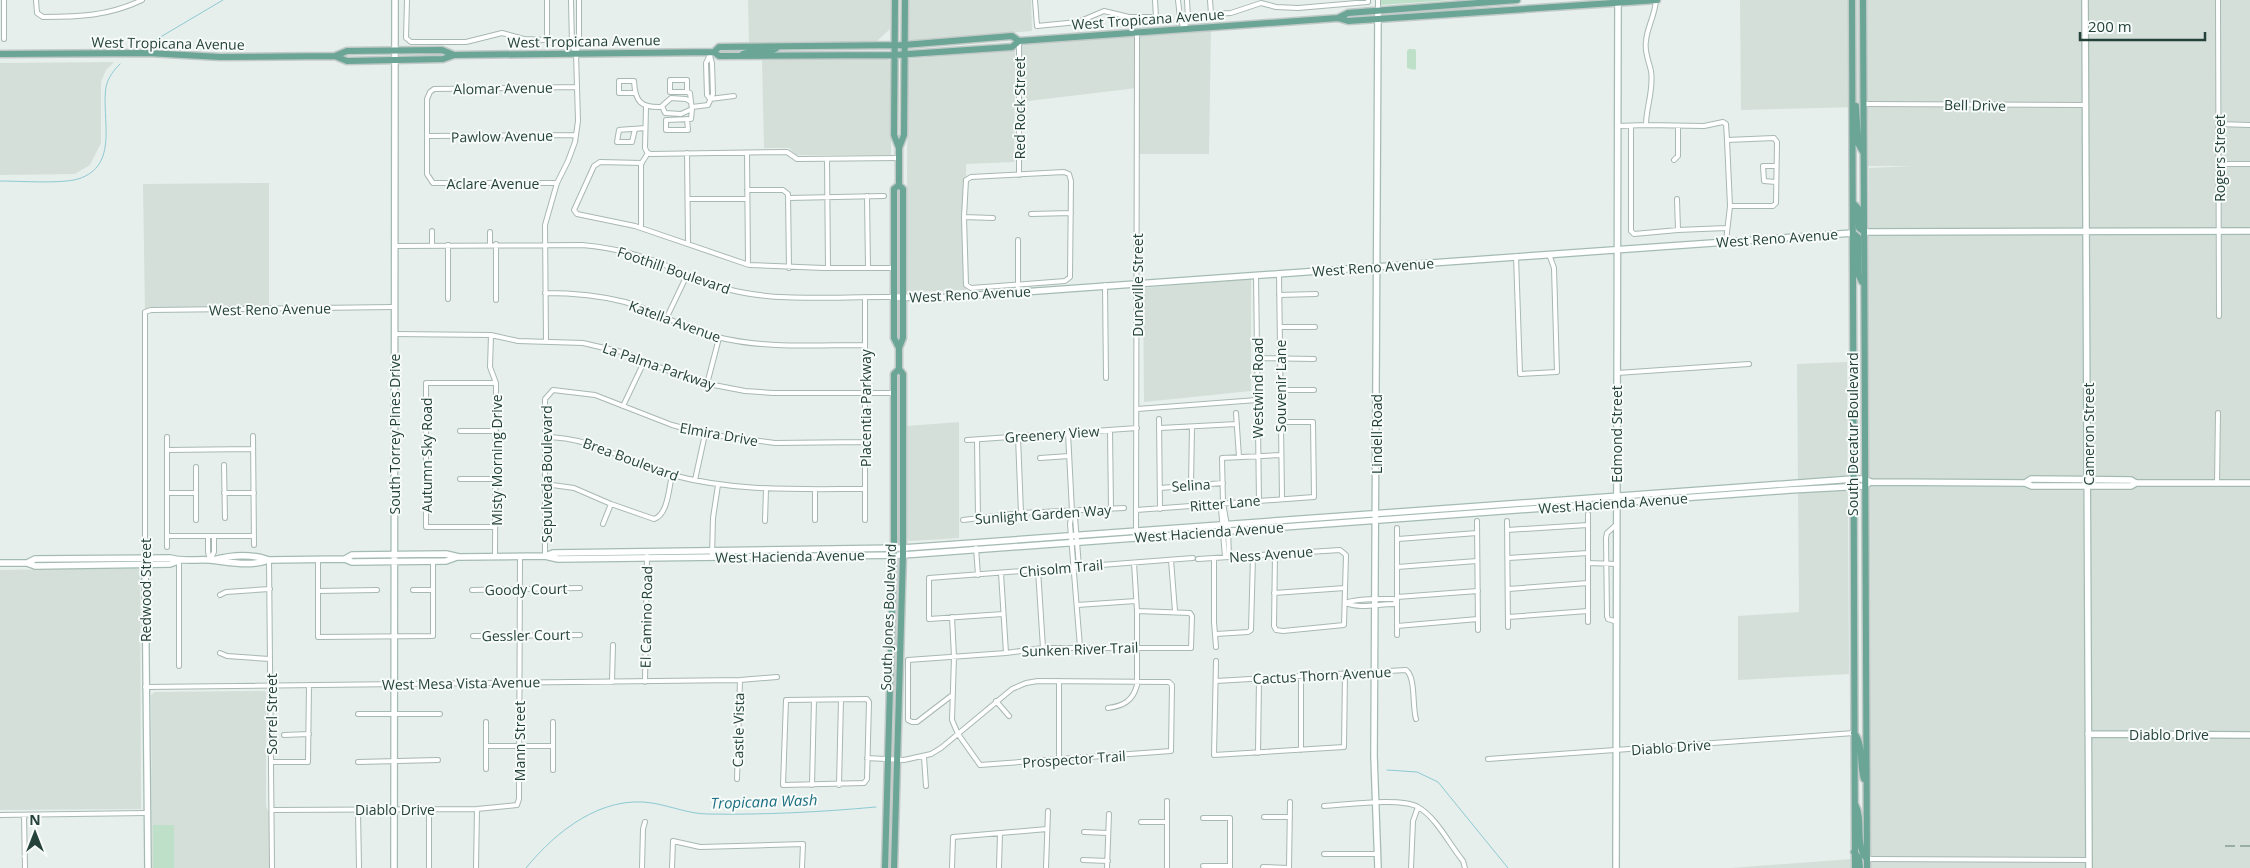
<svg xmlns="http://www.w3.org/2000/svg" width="2250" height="868" viewBox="0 0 2250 868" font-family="'Open Sans',sans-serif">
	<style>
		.built { fill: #d4dfda }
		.green { fill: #bfe0c8 }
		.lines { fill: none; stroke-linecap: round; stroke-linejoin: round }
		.stream { stroke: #8ec9d4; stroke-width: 1 }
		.street-casing { stroke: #a8b8b2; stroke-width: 6 }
		.secondary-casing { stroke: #a4bbb3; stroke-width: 8 }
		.primary-casing { stroke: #c2cac8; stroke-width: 9 }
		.street { stroke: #fff; stroke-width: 4 }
		.secondary { stroke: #fff; stroke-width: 5.5 }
		.primary { stroke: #6aa596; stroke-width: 6 }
		.rail { stroke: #5f7d75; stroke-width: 1; stroke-dasharray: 10 5; stroke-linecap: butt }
		.labels { text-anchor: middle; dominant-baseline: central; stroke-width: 4; stroke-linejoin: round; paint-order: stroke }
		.street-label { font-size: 14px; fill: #24423a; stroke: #f7fbf9 }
		.water-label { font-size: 15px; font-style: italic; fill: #1c6f80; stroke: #f7fbf9 }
	</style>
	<rect width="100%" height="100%" fill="#e6efeb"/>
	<path class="built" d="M748 0H891L890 29 876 42 749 43Z
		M908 0H1031L1032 31 907 41Z
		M1740 0H2250V868H1871L1870 493 1867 469 1869 168 1912 166H1860L1859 107 1741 110Z
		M1211 27 1209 154H1137V88L1020 102V41Z
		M1015 50 1014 162 966 164V290L906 292 908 59Z
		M878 58 888 59 892 64 891 155H796L789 148H764L762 59Z
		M114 62 106 70 101 82V143L90 165 75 174 0 175V63Z
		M269 183V309L151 310 145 312 143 184Z
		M1251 279V391L1144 402 1143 288Z
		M1847 362 1849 674 1738 680V616L1799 612 1797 364Z
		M959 422V538L909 541 907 538V426Z
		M140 568 141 809 0 810V570Z
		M263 691 266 692V806L270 816V868H152L151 695 155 692Z
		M1852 859V868H1731Z"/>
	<path class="green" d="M1381 0H1452L1381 5Z
		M1409 49H1415L1416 51V68L1415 70 1407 68V51Z
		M153 825H174V868H153Z"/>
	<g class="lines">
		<path class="stream" d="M152 42 223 0
			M0 181C19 181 61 184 78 179 120 166 101 118 106 87 108 78 113 71 120 64
			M1387 770 1417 772 1438 782 1508 868
			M526 868C556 831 602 795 652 803 671 806 689 814 708 814 764 815 821 812 876 807"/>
		<g class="street-casing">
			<path id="street" d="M36 0 37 13 43 17C78 17 109 16 142 0
				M407 0 406 38 411 42H466L502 33 524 39 547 40V0
				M571 0 572 45 576 53
				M1035 0 1037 26 1078 22 1104 11 1129 17H1156L1155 0
				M1178 0 1180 18 1184 29
				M1210 0 1211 14 1231 13 1261 3 1276 7 1298 8 1368 2V0
				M2218 0 2219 316
				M1378 10V0
				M1184 29 1188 18 1187 0
				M4 39V0
				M1019 41V175
				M709 57 706 63 707 95 710 99
				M687 92H670V80H687V92L690 93 691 102
				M635 93H619V81H634C635 102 641 108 662 107
				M671 98 686 99 691 102 692 109 681 114 665 113 662 106Z
				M710 99 734 96
				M1864 104 2086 105
				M646 107 645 148 647 152 650 154 787 152 797 159 899 158
				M692 107 708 105 713 94 712 63 709 52
				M687 119 688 130H666V120L691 119 692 109
				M2218 124 2250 125
				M1646 125 1704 126 1723 122 1726 124 1727 140 1774 138 1777 142 1776 203 1773 206H1730L1727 140
				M1617 126 1646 125C1646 107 1654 90 1651 71 1649 61 1644 52 1646 41 1647 27 1655 16 1656 0
				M1631 126V231L1634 234 1678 230
				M635 129 632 142H617L619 130C627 129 636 129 645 128
				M427 136 576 135
				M687 153 688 243
				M747 153 748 264
				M827 159 828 268
				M1674 160 1678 156V126
				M642 163 600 162 594 166 574 210 577 214 635 226 749 265 824 268H894
				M2219 164H2250
				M1064 172 1069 174 1071 181 1070 277 1065 281 971 288 966 285 964 217 966 180 971 177Z
				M1776 182 1764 181 1763 166H1776
				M557 183H433L427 174V99L430 92 434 89 577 87
				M747 190H783L788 194 789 268
				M867 196 868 268
				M788 198 884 196
				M688 199H747
				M1677 199 1678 230 1726 228
				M1031 214 1071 213
				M964 217 993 218
				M641 227V164L648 153
				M432 231V245
				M490 232V244
				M1726 241 1730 206
				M496 244V300
				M448 245V299
				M394 246 582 245C606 247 629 252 652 260 677 269 701 283 727 289 779 303 841 296 894 297
				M1516 256 1520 374 1557 372 1554 268 1549 254
				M1279 273 1282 499
				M1256 275 1259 501
				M1105 285 1106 378
				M1018 292V240
				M545 293C572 293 598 295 625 302 656 311 685 329 717 337 765 349 816 345 865 345
				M1279 295 1316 294
				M865 297V520
				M666 319 687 275
				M1280 327H1315
				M394 334 491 335 518 341 583 343 626 353 693 381 745 391 773 393H894
				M491 335 490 367 496 383 495 556
				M546 341 545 225 557 183 568 161 575 142 578 121 576 53 579 45V0
				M1257 358 1314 359
				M1617 373 1749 364
				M707 384 719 338
				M1280 390H1314
				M623 406 644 362
				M1137 409 1257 400
				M1236 413 1239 457
				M1159 419 1160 509
				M1160 428 1237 424
				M1110 430 1111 509
				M460 431H496
				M1068 433 1072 511 1070 524 1080 647
				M253 436 254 545
				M167 437V547
				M545 437C593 437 627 463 672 475 735 492 800 489 865 489
				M1018 437 1021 513
				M967 440 1137 428
				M977 440 978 518
				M167 450 253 449
				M1040 458 1069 456
				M224 465 225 518
				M196 467V520
				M460 479H496
				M695 480 705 434
				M2217 483 2218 413
				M545 484 574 488 611 504 654 519C668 515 669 487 672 475
				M1191 485 1192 427
				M1160 488 1223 483
				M167 493H196
				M224 493H254
				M1223 503 1228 531 1229 557
				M1136 510 1314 497 1313 422H1280
				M1072 511 1075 517 1079 567
				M1588 514V622
				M815 520V490
				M963 520 1021 513 1124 508
				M765 521 766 489
				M1477 521 1478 630
				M1507 521 1508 627
				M603 524 611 504
				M1617 524 1607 533 1606 538 1607 616 1608 619 1617 622
				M495 527H426V383H496
				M1507 530 1588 525
				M167 536H254
				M208 536V552L210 560
				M1136 537 1137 32
				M1398 539 1477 533
				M976 548 978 575
				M545 556V399L553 390 595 395 672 425 705 434 775 443 865 442
				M712 557 713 518 718 485
				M1225 557 1221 508 1223 503 1222 458 1280 455
				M145 558V312L151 310 394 307
				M1214 558V622L1216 647
				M1508 558 1588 553
				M1198 559 1340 550 1346 555 1344 625 1283 631 1276 630 1274 626 1275 554
				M210 560 214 552V536
				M269 560 272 868
				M318 560V637L433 636V561
				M1171 560 1175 611
				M179 561V666
				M1588 563 1617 564
				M1397 567 1477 561
				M1038 570 1043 648
				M1001 573 1006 653
				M1508 589 1588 583
				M413 590H433
				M472 590 580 588
				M318 591 377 590
				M1274 593 1345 588
				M220 595 226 592 270 589
				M1397 597 1478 591
				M1345 603C1360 609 1378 604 1394 604L1397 602
				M1345 603C1357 598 1380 599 1394 599L1397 602
				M1077 605 1136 601
				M1003 614 929 619V578L1193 558
				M1508 617 1588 611
				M1397 626 1478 619
				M1216 634 1248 632 1251 630 1253 556
				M1397 635V528
				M473 636 580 635
				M220 653 227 656 270 659
				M1216 661 1214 755 1344 747 1345 673
				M1216 681 1406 670C1416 677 1412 706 1416 719
				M612 682 613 645
				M645 682 647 556
				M145 687 740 680 777 677
				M951 696 917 722H912L908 720V660L1006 653 1043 648H1191L1192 616 1190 613 1137 611
				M867 699 869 702 867 779 864 783 783 785 786 700Z
				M996 701 1009 716
				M1108 708C1123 706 1133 701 1137 685V611L1134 563
				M358 714H440
				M284 735 309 734
				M486 746H552
				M1301 750V676
				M1258 753 1259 678
				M924 757 926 786
				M867 758 904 760 931 754 941 748 1012 689 1026 683 1038 681 1169 682 1172 685 1171 751 980 765 958 734 952 720 954 657 952 617
				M1059 759V681
				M1488 759 1854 733
				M271 762H308L309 685
				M358 762 438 760
				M486 769V722
				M553 770V722
				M737 779 740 680
				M812 785 814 700
				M839 785 841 700
				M1324 806C1346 805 1400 797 1418 807 1437 818 1449 844 1463 861L1465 868
				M429 809V868
				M272 810 477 809 517 805 519 799 520 556
				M358 810 359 868
				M0 815 147 813
				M24 815 25 868
				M1264 817H1290
				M1203 818H1230V868
				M1141 822H1167
				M1084 832 1108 833
				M1324 854H1378
				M1867 859 2089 860
				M1083 860 1108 861
				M1203 866H1230
				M1263 867 1289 868
				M476 868 477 809
				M642 868 643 829 645 822
				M672 868 673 841 700 847 803 844 802 868
				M952 868 953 837 1047 829
				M999 868 1000 833
				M1046 868 1048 811
				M1107 868 1109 814
				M1167 868V801
				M1289 868 1290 802
				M1411 868 1413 821 1418 807"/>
		</g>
		<g class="secondary-casing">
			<path id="secondary" d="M2085 0 2089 868
				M1378 10 1374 756 1378 868
				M1864 232 2250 231
				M894 297 938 298 1853 233
				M2025 483 2032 486H2131L2136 483
				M545 556 553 553 903 548 1853 479H1864L1871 482 2025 483 2031 479 2131 480 2136 483H2250
				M145 558 148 868
				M345 559 352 555 446 554 459 557 545 556 558 559 903 555 1790 490 1864 486 1869 483
				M213 560C231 555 252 554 269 560
				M0 563H27L35 559 170 558C183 562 196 559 210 560 230 562 250 567 269 560L345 559 352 562 446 561 457 557
				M27 563 35 566 170 564 178 561
				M2088 734 2250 735
				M394 868 395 0
				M1616 868 1618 0"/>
		</g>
		<g class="primary-casing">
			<path id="primary" d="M1852 0 1855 868
				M1863 0 1867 868
				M1338 18 1348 21 1657 0
				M714 52 719 47 904 45 1012 36 1019 41
				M0 54 148 53 220 57 335 56 347 51 442 50 454 55
				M743 54C753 49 770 55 778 47
				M335 56 347 61 443 59 454 55 714 52 719 56 894 55 1012 47 1019 41 1338 18 1348 13 1517 0
				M1856 106 1858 143 1863 152
				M899 148 904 135 905 0
				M1853 203 1858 208 1859 228 1864 232
				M1853 233 1858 237V274L1862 282
				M899 348 894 338V189L899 185
				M1854 733C1864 745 1859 764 1864 779
				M1855 804C1864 821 1854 845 1867 859
				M1854 852 1859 858 1860 868
				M885 868 894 543V374L899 369V348L903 338V189L899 185V148L894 135 895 0
				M894 868 903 555V374L899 369"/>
		</g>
		<use href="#street" class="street"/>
		<use href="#secondary" class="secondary"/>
		<use href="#primary" class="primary"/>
		<path class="rail" d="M2225 846H2250"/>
	</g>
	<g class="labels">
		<g class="street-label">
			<text transform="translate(1148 19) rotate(-4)">West Tropicana Avenue</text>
			<text transform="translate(584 41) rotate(-1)">West Tropicana Avenue</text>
			<text transform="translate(168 43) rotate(1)">West Tropicana Avenue</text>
			<text transform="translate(503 88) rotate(-1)">Alomar Avenue</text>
			<text transform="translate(1975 105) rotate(1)">Bell Drive</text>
			<text transform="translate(1019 108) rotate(-90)">Red Rock Street</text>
			<text transform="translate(502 136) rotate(-1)">Pawlow Avenue</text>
			<text transform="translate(2219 158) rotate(-90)">Rogers Street</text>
			<text x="493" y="183">Aclare Avenue</text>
			<text transform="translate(1777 238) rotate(-4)">West Reno Avenue</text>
			<text transform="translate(1373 267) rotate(-4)">West Reno Avenue</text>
			<text transform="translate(674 270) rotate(19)">Foothill Boulevard</text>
			<text transform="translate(1137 285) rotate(-90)">Duneville Street</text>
			<text transform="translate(970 294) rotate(-3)">West Reno Avenue</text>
			<text transform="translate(270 309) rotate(-1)">West Reno Avenue</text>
			<text transform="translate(675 321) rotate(20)">Katella Avenue</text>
			<text transform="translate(659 366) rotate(19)">La Palma Parkway</text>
			<text transform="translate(1280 386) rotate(-90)">Souvenir Lane</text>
			<text transform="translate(1257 388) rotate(-90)">Westwind Road</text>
			<text transform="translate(865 408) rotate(-90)">Placentia Parkway</text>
			<text transform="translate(394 434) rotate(-90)">South Torrey Pines Drive</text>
			<text transform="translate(719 434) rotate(10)">Elmira Drive</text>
			<text transform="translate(1052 434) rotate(-4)">Greenery View</text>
			<text transform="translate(1376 434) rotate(-90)">Lindell Road</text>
			<text transform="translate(1616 434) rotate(-90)">Edmond Street</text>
			<text transform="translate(1852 434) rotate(-90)">South Decatur Boulevard</text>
			<text transform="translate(2088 434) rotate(-90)">Cameron Street</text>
			<text transform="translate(426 455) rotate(-90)">Autumn Sky Road</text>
			<text transform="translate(631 459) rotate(20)">Brea Boulevard</text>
			<text transform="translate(496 460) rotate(-90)">Misty Morning Drive</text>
			<text transform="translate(546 474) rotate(-90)">Sepulveda Boulevard</text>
			<text transform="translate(1191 485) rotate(-4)">Selina</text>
			<text transform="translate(1225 503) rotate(-5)">Ritter Lane</text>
			<text transform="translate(1613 503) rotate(-4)">West Hacienda Avenue</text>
			<text transform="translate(1043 514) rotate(-4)">Sunlight Garden Way</text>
			<text transform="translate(1209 532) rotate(-4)">West Hacienda Avenue</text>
			<text transform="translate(1271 554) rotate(-4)">Ness Avenue</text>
			<text transform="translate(790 556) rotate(-1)">West Hacienda Avenue</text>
			<text transform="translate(1061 568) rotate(-5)">Chisolm Trail</text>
			<text transform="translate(526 589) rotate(-1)">Goody Court</text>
			<text transform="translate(145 590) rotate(-90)">Redwood Street</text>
			<text transform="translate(646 617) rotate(-89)">El Camino Road</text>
			<text transform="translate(888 617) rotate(-88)">South Jones Boulevard</text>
			<text transform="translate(526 635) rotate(-1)">Gessler Court</text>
			<text transform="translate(1080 649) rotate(-2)">Sunken River Trail</text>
			<text transform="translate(1322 675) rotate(-3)">Cactus Thorn Avenue</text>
			<text transform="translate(461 683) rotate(-1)">West Mesa Vista Avenue</text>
			<text transform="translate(271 714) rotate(-90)">Sorrel Street</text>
			<text transform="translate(738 730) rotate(-89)">Castle Vista</text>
			<text x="2169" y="734">Diablo Drive</text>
			<text transform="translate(519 741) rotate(-90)">Mann Street</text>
			<text transform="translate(1671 747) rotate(-4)">Diablo Drive</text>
			<text transform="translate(1074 759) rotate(-4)">Prospector Trail</text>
			<text x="395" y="809">Diablo Drive</text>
		</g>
		<g class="water-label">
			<text transform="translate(764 801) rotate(-2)">Tropicana Wash</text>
		</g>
	</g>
	<g transform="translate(35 833)" stroke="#f7fbf9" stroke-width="4" paint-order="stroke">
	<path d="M0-4L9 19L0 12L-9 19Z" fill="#24423a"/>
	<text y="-8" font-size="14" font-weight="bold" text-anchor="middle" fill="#24423a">N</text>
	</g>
	<path d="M2080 32v8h125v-8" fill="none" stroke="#24423a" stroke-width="2.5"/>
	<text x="2088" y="32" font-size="15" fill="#24423a" stroke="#f7fbf9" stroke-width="4" paint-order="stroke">200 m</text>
</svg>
